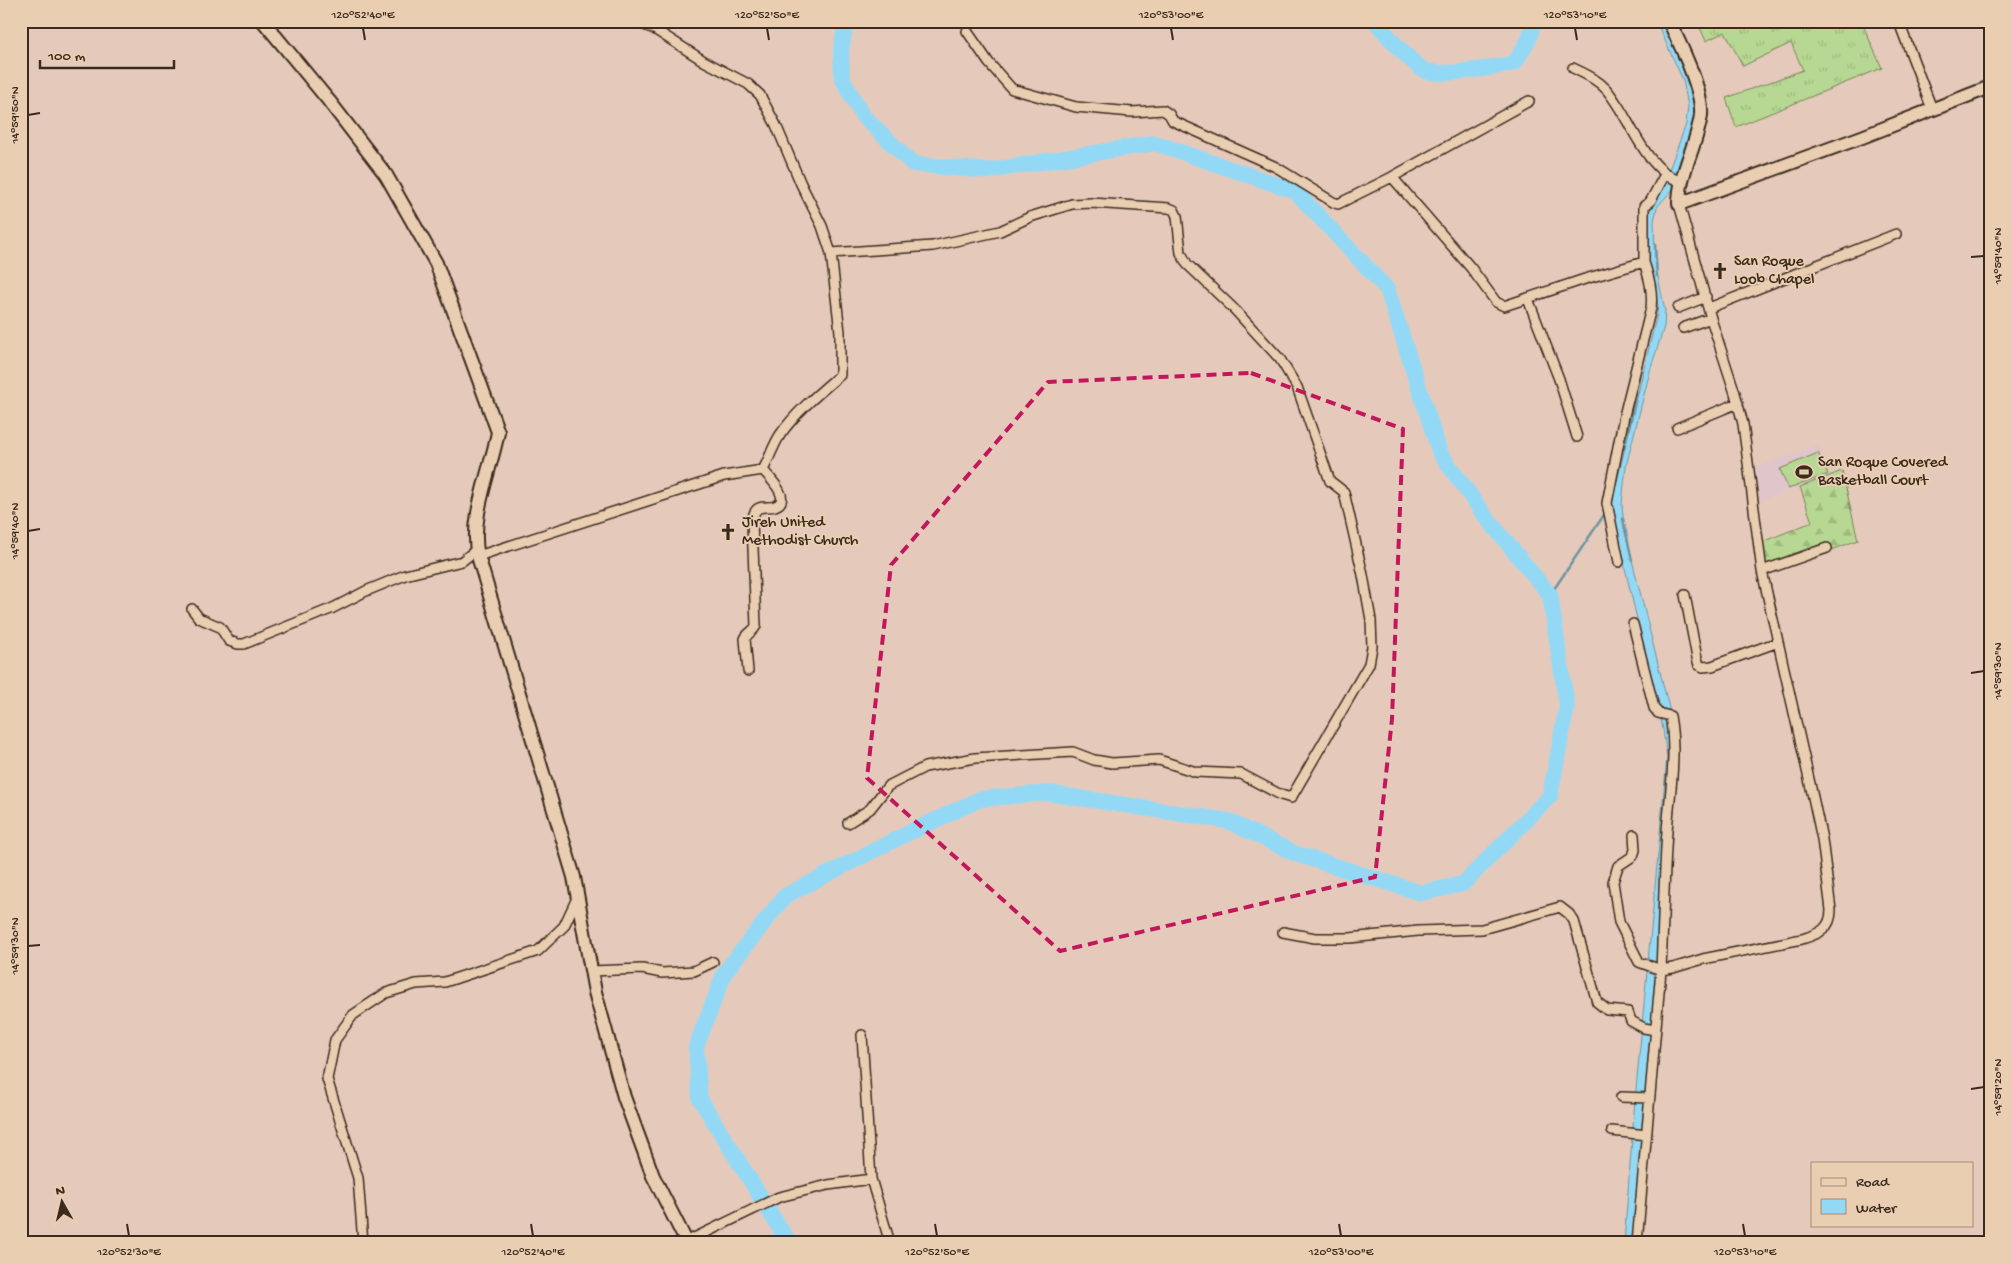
<svg xmlns="http://www.w3.org/2000/svg" width="2011" height="1264" viewBox="0 0 2011 1264" font-family="'Gochi Hand',sans-serif">
	<style>
		.built { fill: #e0c5ca }
		.grass { fill: url(#grass-tufts); stroke: #788158 }
		.forest { fill: url(#forest-firs); stroke: #788158 }
		.pitch { fill: #b6d892; stroke: #788158 }
		.water { fill: #93d9f5; stroke: #70939f }
		.lines { fill: none; stroke-linecap: round; stroke-linejoin: round }
		.stream { stroke: #70939f; stroke-width: 2.5 }
		.river { stroke: #93d9f5; stroke-width: 16 }
		.street-casing { stroke: #3b2a1e; stroke-width: 12 }
		.secondary-casing { stroke: #3b2a1e; stroke-width: 16 }
		.street { stroke: #e9ceb1; stroke-width: 9 }
		.secondary { stroke: #e9ceb1; stroke-width: 12 }
		.marked { fill: none; stroke: #c2185b; stroke-width: 4; stroke-dasharray: 10 6; stroke-linejoin: round }
		.ticks { fill: none; stroke: #3b2a1e; stroke-width: 2 }
		.labels { text-anchor: middle; dominant-baseline: central; stroke-width: 4; stroke-linejoin: round; paint-order: stroke }
		.poi-label { font-size: 16px; fill: #3b2a1e; stroke: #e9ceb1; text-anchor: start }
		.neatline { fill: none; stroke: #3b2a1e; stroke-width: 2 }
		.ticks-label { font-size: 12px; text-anchor: middle; fill: #3b2a1e }
	</style>
	<defs>
		<pattern id="grass-tufts" width="24" height="20" patternUnits="userSpaceOnUse" patternTransform="scale(1.25)"><rect width="24" height="20" fill="#b6d892"/><path d="M3 7l-1-3M5 7V3M7 7l1-3M15 17l-1-3M17 17v-4M19 17l1-3" fill="none" stroke="#9dba7d"/></pattern>
		<pattern id="forest-firs" width="22" height="20" patternUnits="userSpaceOnUse" patternTransform="scale(1.25)"><rect width="22" height="20" fill="#b6d892"/><path d="M5 1l3.5 6h-7zM16 11l3.5 6h-7z" fill="#9dba7d"/></pattern>
	</defs>
	<rect width="100%" height="100%" fill="#e5cabc"/>
	<filter id="ink" filterUnits="userSpaceOnUse"><feTurbulence type="fractalNoise" baseFrequency=".02" numOctaves="2"/><feDisplacementMap in="SourceGraphic" scale="10" xChannelSelector="R" yChannelSelector="G"/><feConvolveMatrix kernelMatrix="1 2 1 2 8 2 1 2 1" color-interpolation-filters="sRGB"/></filter>
	<g filter="url(#ink)">
		<path class="built" d="M1818 445 1830 475 1756 503 1751 469Z"/>
		<path class="grass" d="M1697 21H1861L1882 68 1736 127 1726 98 1803 70 1791 43 1743 66 1725 32 1706 41Z"/>
		<path class="forest" d="M1842 471 1858 540 1766 575 1762 542 1812 522 1800 487Z"/>
		<path class="pitch" d="M1818 453 1828 474 1788 489 1780 469Z"/>
		<path class="water" d="M1656 21H1665L1691 78 1697 115 1680 176 1674 188 1657 207 1654 221 1655 262 1665 311 1664 327 1650 371 1626 466 1622 504 1624 528 1671 716 1678 756 1669 862 1656 974 1645 1098 1634 1243H1624L1635 1100 1667 758 1663 729 1615 526 1612 502 1657 314 1658 305 1648 264 1647 222 1651 207 1666 178 1686 124 1688 106 1683 80Z"/>
		<g class="lines">
			<path class="stream" d="M1655 244 1657 276
				M1624 449 1646 345
				M1623 519 1632 560
				M1550 595 1606 512"/>
			<path class="river" d="M1375 21C1386 34 1410 62 1424 70 1440 78 1496 67 1515 63L1529 39 1534 21
				M789 1243 700 1099 696 1047 725 972 785 896 904 835 980 799 1047 793 1228 821 1296 854 1421 893 1463 884 1550 796 1567 706 1550 595 1485 516 1440 453 1387 289 1295 191 1155 143 987 171 913 164 862 115 842 78 841 51 846 21"/>
			<g class="street-casing">
				<path id="street" d="M634 21 654 29 704 61 748 84 760 95 776 125 801 184 822 226 831 253 840 332V375C819 393 796 412 780 435 773 446 769 459 763 470 769 477 793 500 775 506 770 508 764 506 759 508 754 510 753 517 752 522L756 626C753 632 747 633 745 639L748 671
					M1900 25 1932 109
					M654 29 677 21
					M967 31 989 63 1012 89 1076 107 1132 112 1163 110 1169 114 1173 121 1276 167 1333 202 1338 204 1392 177
					M1573 68C1585 74 1597 79 1606 89 1632 119 1642 167 1681 182
					M1529 101 1392 177 1471 268 1496 302 1504 306 1585 279 1644 262V206L1650 202 1665 174
					M831 253 933 246 1000 231 1030 217 1072 204 1091 203 1169 208 1174 210 1177 216 1181 253 1187 264 1235 310 1280 359 1297 387 1330 481 1344 492 1363 575 1371 620 1372 647 1369 664 1291 798 1281 795 1241 774 1196 772 1159 760 1112 763 1094 760 1073 752 975 758 925 767 888 786 870 809 848 823
					M1528 299 1559 379 1577 437
					M1678 308 1706 297
					M1709 308 1896 234
					M1683 328 1711 318
					M1677 428 1738 403
					M478 556 724 476 763 470
					M1619 562 1607 503 1624 416 1651 308C1653 291 1649 278 1644 262
					M1762 571 1827 548
					M1685 595 1697 658 1699 665 1703 667 1712 666 1778 642
					M192 609 199 618 220 627 229 641 238 644H244L333 608 366 591 405 575 462 561 476 550
					M1633 624 1654 708 1658 713 1670 716C1677 755 1670 792 1667 831 1664 877 1663 924 1661 970L1639 962 1619 922 1613 882 1618 866 1633 856 1635 850 1634 835
					M1283 932 1315 938H1350L1418 931 1482 929 1560 907 1569 914 1574 921 1597 1002 1607 1010 1628 1012 1631 1021 1644 1028 1655 1030
					M591 971 642 969 662 973 694 971 713 962
					M862 1035 871 1179 890 1243
					M1621 1097 1649 1098
					M1612 1131 1646 1135
					M686 1242 779 1197 828 1185 871 1179
					M363 1243 358 1178 327 1079 335 1040 353 1015 386 993 416 984 445 982 538 951 564 926 578 896
					M1637 1243 1661 970 1673 968 1703 959 1802 939C1819 934 1831 929 1831 910L1822 839 1811 788 1762 571 1743 424 1735 393 1712 322 1679 204"/>
			</g>
			<g class="secondary-casing">
				<path id="secondary" d="M263 21 329 101 386 175 436 263 498 432C491 470 469 518 478 556L574 877 595 992 624 1097 653 1176 687 1243
					M1669 21C1680 44 1703 90 1701 115 1697 145 1679 173 1679 204L1862 137 1990 87"/>
			</g>
			<use href="#street" class="street"/>
			<use href="#secondary" class="secondary"/>
		</g>
	</g>
	<path class="marked" d="M1251 373 1403 429 1392 719 1375 877 1060 951 867 778 891 565 1048 382Z"/>
	<path class="ticks" d="M363 28 365 40M767 28 769 40M1171 28 1173 40M1575 28 1577 40M28 115 40 113M1971 257 1984 256M28 531 40 529M1971 673 1984 671M28 946 40 945M1971 1089 1984 1087M127 1224 129 1236M531 1224 533 1236M935 1224 937 1236M1339 1224 1341 1236M1743 1224 1745 1236"/>
	<defs>
		<g id="church-bare" transform="scale(1.35)"><path d="M-1.2-6h2.4v3.5h3.3v2.4h-3.3V6h-2.4V-.1h-3.3v-2.4h3.3Z" fill="#3b2a1e" stroke="#e9ceb1" stroke-width="2.5" paint-order="stroke"/></g>
		<g id="stadium-bare" transform="scale(1.35)"><path d="M0-5a6.5 5 0 1 0 0 10a6.5 5 0 1 0 0-10ZM-3.5-1.8h7v3.6h-7Z" fill="#3b2a1e" stroke="#e9ceb1" stroke-width="2.5" paint-order="stroke"/></g>
	</defs>
	<g fill-rule="evenodd">
		<use href="#church-bare" x="1720" y="271"/>
		<use href="#stadium-bare" x="1804" y="472"/>
		<use href="#church-bare" x="728" y="532"/>
	</g>
	<g class="labels">
		<g class="poi-label">
			<text x="1734" y="262">San Roque<tspan x="1734" dy="18">Loob Chapel</tspan></text>
			<text x="1818" y="463">San Roque Covered<tspan x="1818" dy="18">Basketball Court</tspan></text>
			<text x="742" y="523">Jireh United<tspan x="742" dy="18">Methodist Church</tspan></text>
		</g>
	</g>
	<rect width="2011" height="1264" fill="none" stroke="#e9ceb1" stroke-width="55"/>
	<rect x="1811" y="1162" width="162" height="65" fill="#e9ceb1" stroke="#a38c76"/>
	<rect x="1821" y="1178" width="25" height="8" fill="#e9ceb1" stroke="#a38c76"/>
	<text x="1856" y="1186" font-size="15" fill="#3b2a1e">Road</text>
	<rect x="1821" y="1199" width="25" height="15" fill="#93d9f5" stroke="#a38c76"/>
	<text x="1856" y="1212" font-size="15" fill="#3b2a1e">Water</text>
	<g transform="translate(62 1202) rotate(352)" stroke="#e9ceb1" stroke-width="4" paint-order="stroke">
	<path d="M0-4L9 19L0 12L-9 19Z" fill="#3b2a1e"/>
	<text y="-8" font-size="14" font-weight="bold" text-anchor="middle" fill="#3b2a1e">N</text>
	</g>
	<path d="M40 60v8h134v-8" fill="none" stroke="#3b2a1e" stroke-width="2.5"/>
	<text x="48" y="60" font-size="15" fill="#3b2a1e" stroke="#e9ceb1" stroke-width="4" paint-order="stroke">100 m</text>
	<rect x="28" y="28" width="1956" height="1208" class="neatline"/>
	<g class="ticks-label">
		<text x="363" y="18">120°52'40"E</text>
		<text x="767" y="18">120°52'50"E</text>
		<text x="1171" y="18">120°53'00"E</text>
		<text x="1575" y="18">120°53'10"E</text>
		<text transform="translate(14 115) rotate(-90)" y="4">14°59'50"N</text>
		<text transform="translate(1997 256) rotate(-90)" y="4">14°59'40"N</text>
		<text transform="translate(14 531) rotate(-90)" y="4">14°59'40"N</text>
		<text transform="translate(1997 671) rotate(-90)" y="4">14°59'30"N</text>
		<text transform="translate(14 946) rotate(-90)" y="4">14°59'30"N</text>
		<text transform="translate(1997 1087) rotate(-90)" y="4">14°59'20"N</text>
		<text x="129" y="1255">120°52'30"E</text>
		<text x="533" y="1255">120°52'40"E</text>
		<text x="937" y="1255">120°52'50"E</text>
		<text x="1341" y="1255">120°53'00"E</text>
		<text x="1745" y="1255">120°53'10"E</text>
	</g>
</svg>
